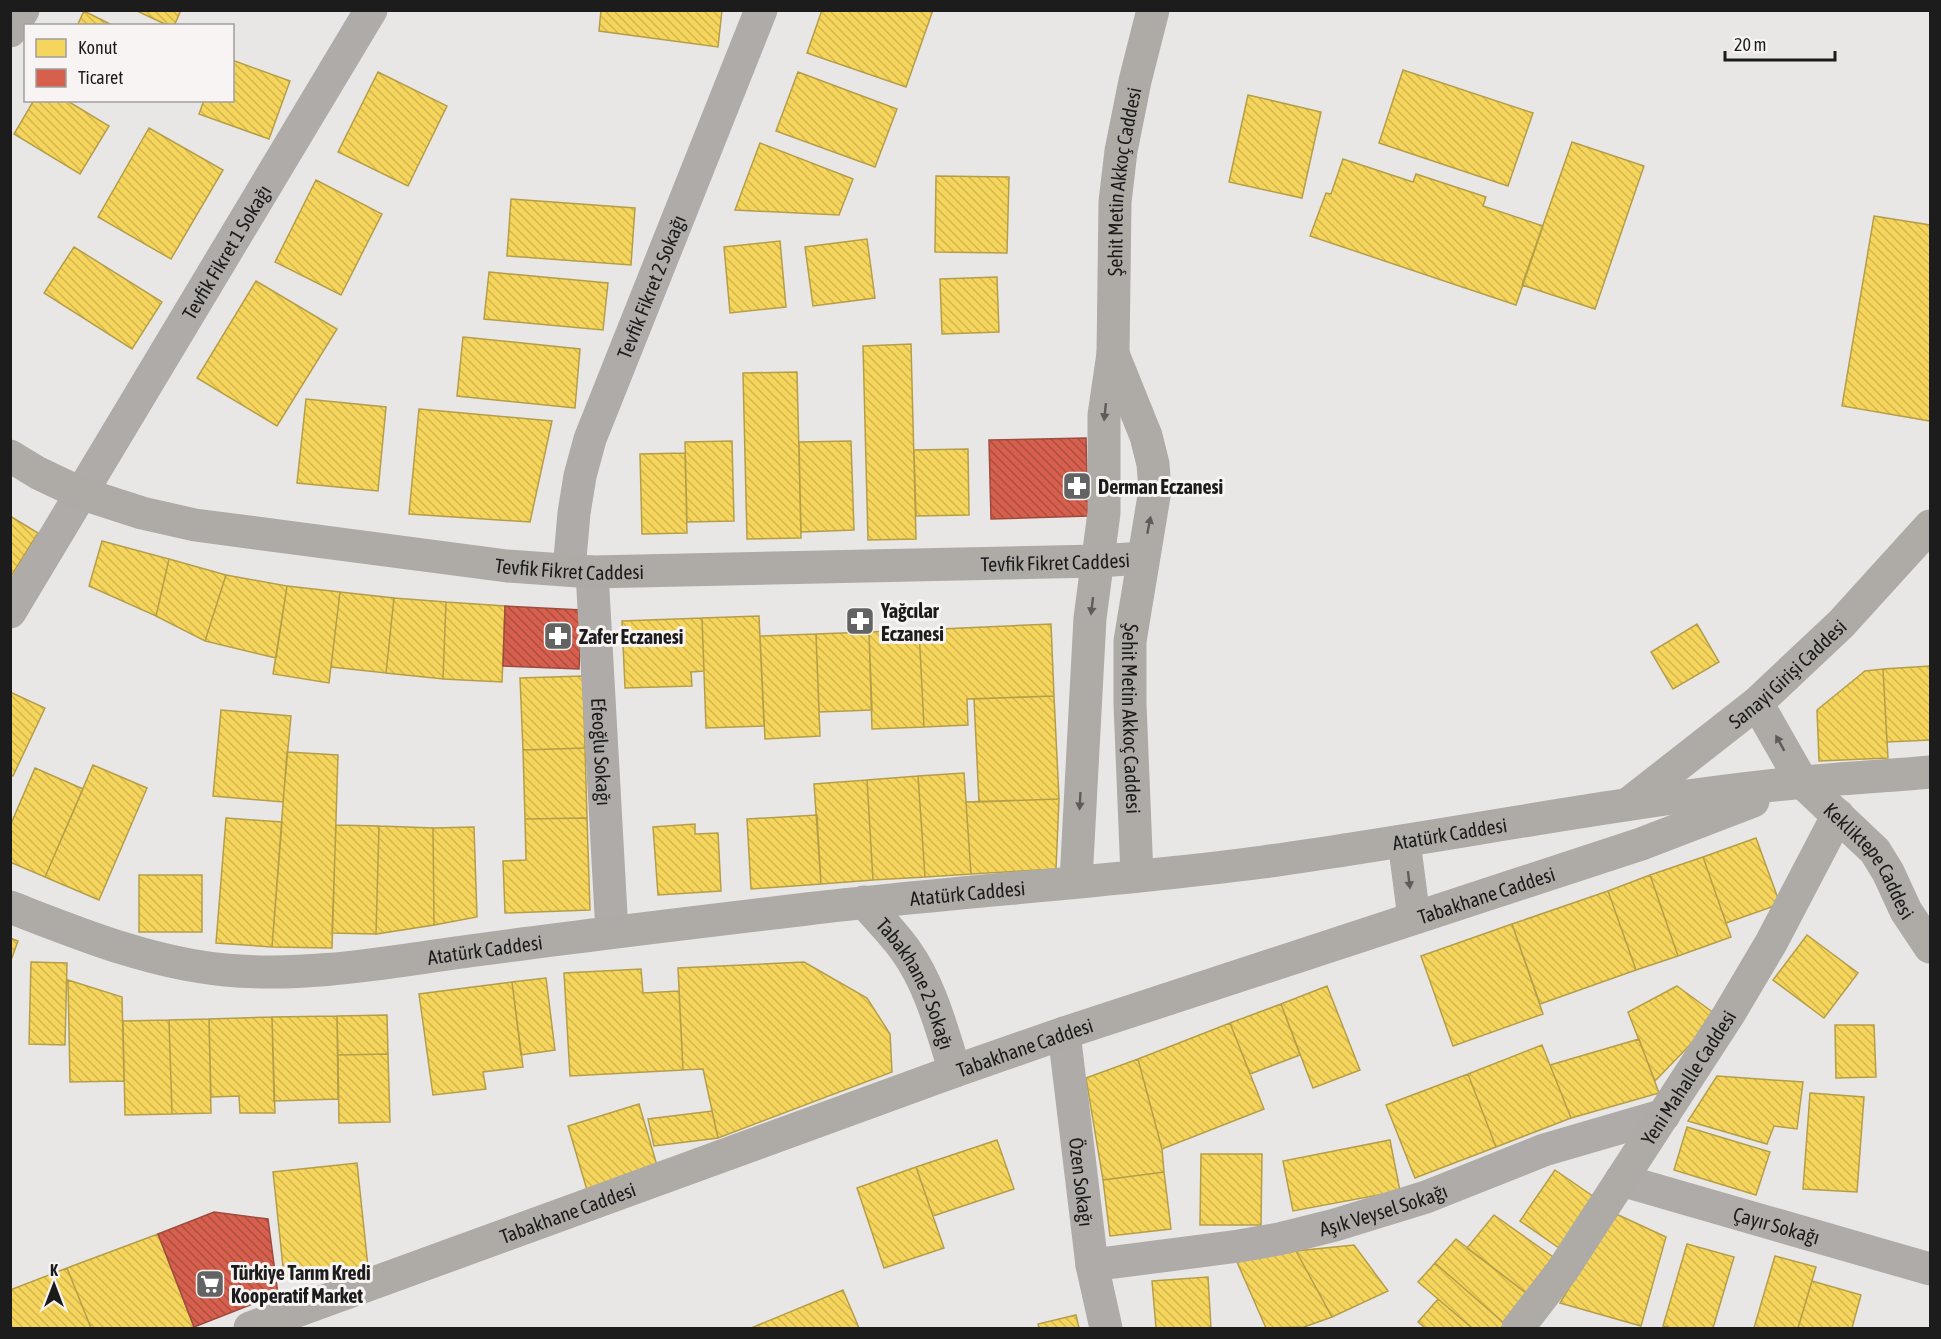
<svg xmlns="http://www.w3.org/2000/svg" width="1941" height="1339" viewBox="0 0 1941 1339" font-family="'Asap Condensed',sans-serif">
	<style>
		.homes { fill: url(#homes-back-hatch); stroke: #b59e49; stroke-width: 1.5 }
		.shops { fill: url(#shops-back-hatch); stroke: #9e4c3e; stroke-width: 1.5 }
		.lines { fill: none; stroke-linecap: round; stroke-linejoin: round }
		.street { stroke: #aeaba8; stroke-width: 33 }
		.secondary { stroke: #aeaba7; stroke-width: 33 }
		.oneway { fill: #5e5c5b }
		.labels { text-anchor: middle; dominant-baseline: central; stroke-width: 6; stroke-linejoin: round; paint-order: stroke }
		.street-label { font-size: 20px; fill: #1d1c1c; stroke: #f8f4f3 }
		.poi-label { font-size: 20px; font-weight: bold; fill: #1d1c1c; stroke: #f8f4f3; text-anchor: start }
	</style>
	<defs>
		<pattern id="homes-back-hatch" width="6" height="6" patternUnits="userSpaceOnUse" patternTransform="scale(1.5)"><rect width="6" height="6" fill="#f6d55c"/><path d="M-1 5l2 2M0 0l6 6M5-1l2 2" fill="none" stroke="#d2b64f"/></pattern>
		<pattern id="shops-back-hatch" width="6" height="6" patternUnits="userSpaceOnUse" patternTransform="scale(1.5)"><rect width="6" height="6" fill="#d6604d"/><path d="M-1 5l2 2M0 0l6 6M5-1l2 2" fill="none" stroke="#ad4e3f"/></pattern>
	</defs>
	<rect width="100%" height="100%" fill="#e9e7e6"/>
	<path class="homes" d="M135 10H181L174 26H169Z
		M601 10H722L718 47 599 31Z
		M822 10H933L906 87 807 53Z
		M84 11 114 26H77Z
		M232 60 290 81 269 139 199 114 204 100H232Z
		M1403 70 1533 113 1508 186 1379 143Z
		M378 72 447 106 408 186 338 152Z
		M798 72 897 109 875 167 776 131Z
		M1248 95 1321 112 1302 198 1229 182Z
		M34 100H66L109 126 80 174 14 134Z
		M149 128 223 170 171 259 98 217Z
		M1572 142 1644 166 1595 309 1522 285Z
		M760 143 853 179 839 215 735 210Z
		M1343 159 1413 182 1416 174 1486 197 1483 206 1543 226 1516 305 1310 236 1326 193 1331 194Z
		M936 176 1009 177 1007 253 935 252Z
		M316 180 382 214 341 295 275 262Z
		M511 199 635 208 631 265 507 256Z
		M1874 216 1930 225V421L1842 406Z
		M867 239 875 298 813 306 805 247Z
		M780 241 786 307 730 313 724 247Z
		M74 247 162 302 132 349 44 293Z
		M489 272 608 283 603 330 484 319Z
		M997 277 999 332 942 334 940 279Z
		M256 281 337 329 277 426 197 378Z
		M463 337 580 349 575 408 457 396Z
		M911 344 916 539 868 540 863 346Z
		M797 372 801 538 747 539 743 373Z
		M306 399 386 407 378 491 297 483Z
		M419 409 552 421 530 522 409 514Z
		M732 441 734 521 687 522 685 442Z
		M851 441 854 530 801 532 799 442Z
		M968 449 969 515 916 516 914 450Z
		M685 453 687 533 642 534 640 454Z
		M10 516 38 533 10 578Z
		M102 541 169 559 156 616 89 586Z
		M169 559 226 575 205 641 156 616Z
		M226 575 287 586 276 658 205 641Z
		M287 586 340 592 329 683 273 674Z
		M340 592 394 598 386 673 331 667Z
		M394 598 446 602 443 679 386 673Z
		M446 602 505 606 502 682 443 679Z
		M759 616 764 726 706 728 702 618Z
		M702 618 704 671 691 672 692 686 625 688 622 621Z
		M1051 624 1054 696 967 699 968 725 924 727 919 630Z
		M1697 624 1719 662 1673 689 1651 652Z
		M919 630 924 727 872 729 869 632Z
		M869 632 872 710 819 712 816 634Z
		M816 634 820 736 765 739 760 636Z
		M1930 666V740L1887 742 1883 669Z
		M1883 669 1888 758 1819 761 1817 710 1865 671Z
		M583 676 585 748 523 750 520 678Z
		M10 692 45 708 13 776 10 774Z
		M1054 696 1059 799 979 802 974 699Z
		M221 710 291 716 283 802 213 796Z
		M585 748 587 818 525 819 523 750Z
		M287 752 338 755 332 948 272 947Z
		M93 765 147 788 99 900 45 877Z
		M35 768 83 789 45 877 10 862V826Z
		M964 773 971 874 925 877 918 776Z
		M918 776 925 877 873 880 867 780Z
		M867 780 873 880 821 884 814 784Z
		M1059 799 1056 869 971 874 966 802Z
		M817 815 821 884 751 889 747 819Z
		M226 818 282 822 272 947 216 943Z
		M587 818 590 910 505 913 503 861 526 860 525 819Z
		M695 824V834L718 833 721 891 658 895 653 827Z
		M336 825 379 826 376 934 332 933Z
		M379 826 433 828 434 925 376 934Z
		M474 827 477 917 434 925 433 828Z
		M1756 838 1780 904 1726 923 1703 857Z
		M1703 857 1731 937 1678 956 1650 875Z
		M139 875H202V932H139Z
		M1650 875 1678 956 1636 970 1608 891Z
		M1608 891 1636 970 1540 1004 1512 924Z
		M1512 924 1543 1014 1453 1046 1421 956Z
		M1807 935 1858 973 1824 1018 1773 980Z
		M10 938 18 941 10 963Z
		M31 962 67 963 65 1045 29 1044Z
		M804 962 867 998 890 1034 892 1072 718 1138 703 1069 683 1070 678 968Z
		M641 969 643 993 679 991 683 1070 570 1076 564 973Z
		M546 978 555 1050 521 1055 512 982Z
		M68 980 122 997 124 1081 70 1082Z
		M512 982 523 1067 483 1072 486 1089 433 1095 419 994Z
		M1327 986 1360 1070 1313 1088 1281 1004Z
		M1677 986 1718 1016 1655 1081 1628 1012Z
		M1281 1004 1300 1055 1250 1074 1230 1023Z
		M387 1015 388 1054 338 1055 337 1016Z
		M337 1016 338 1099 274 1101 272 1017Z
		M272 1017 275 1113H240L239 1096 211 1097 209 1019Z
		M209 1019 211 1113 172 1114 169 1020Z
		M169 1020 172 1114 125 1115 123 1021Z
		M1230 1023 1264 1109 1162 1149 1138 1059Z
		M1835 1025H1874L1876 1077 1836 1078Z
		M1639 1039 1659 1093 1571 1118 1550 1065Z
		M1542 1045 1571 1118 1496 1147 1468 1074Z
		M388 1054 390 1122 339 1123 338 1055Z
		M1138 1059 1162 1149 1164 1172 1103 1180 1086 1078Z
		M1468 1074 1496 1147 1415 1178 1386 1105Z
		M1717 1076 1803 1082 1797 1129 1774 1126 1767 1144 1688 1121Z
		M1810 1093 1864 1097 1857 1192 1803 1189Z
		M639 1104 658 1169 587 1190 568 1126Z
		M712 1111 718 1138 654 1146 648 1119Z
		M1687 1127 1770 1152 1756 1195 1674 1170Z
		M997 1140 1014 1189 933 1216 916 1167Z
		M1390 1140 1400 1191 1293 1211 1283 1161Z
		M1201 1154H1262L1261 1225H1200Z
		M357 1163 368 1267 284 1276 273 1172Z
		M916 1167 944 1248 884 1268 857 1188Z
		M1555 1170 1594 1197 1559 1248 1520 1221Z
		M1164 1172 1171 1229 1110 1236 1103 1180Z
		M1614 1213 1666 1237 1641 1326 1560 1303Z
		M1494 1215 1553 1257 1526 1293 1467 1248Z
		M158 1234 194 1327 189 1328H91L67 1268Z
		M1456 1239 1526 1293 1505 1324 1435 1263Z
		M1687 1244 1734 1257 1713 1328H1671L1663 1326Z
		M1354 1245 1388 1291 1332 1317 1296 1251Z
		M1296 1251 1332 1317 1304 1327 1266 1328 1237 1262Z
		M1775 1256 1816 1267 1798 1328H1754Z
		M1435 1263 1505 1324 1500 1328H1472L1418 1282Z
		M67 1268 91 1328H10V1290Z
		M1208 1277 1211 1328H1156L1152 1281Z
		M1812 1281 1861 1295 1852 1328H1798Z
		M843 1290 859 1328H751Z
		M1438 1299 1472 1328H1425L1418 1322Z
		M1076 1315 1079 1328H1039L1038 1324Z"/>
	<path class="shops" d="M1086 438 1088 516 991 519 989 440Z
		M505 606 582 610 579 669 503 666Z
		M214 1212 268 1219 278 1294 194 1327 158 1234Z"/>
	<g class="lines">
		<g class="street">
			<path id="s1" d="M569 570 574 513 580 476 590 439 761 10"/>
			<path id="s2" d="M592 572 612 932"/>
			<path id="s3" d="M10 612 371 10"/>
			<path id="s4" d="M1064 1033 1092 1265 1106 1328"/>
			<path id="s5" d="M1621 1180 1930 1269"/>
			<path id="s6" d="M1092 1265 1239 1246 1279 1239 1335 1225 1426 1197 1544 1150 1664 1115"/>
		</g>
		<g class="secondary">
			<path d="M10 31 23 10"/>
			<path id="s7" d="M1113 354 1146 436 1153 464 1155 490 1130 641V704L1137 876"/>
			<path id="s8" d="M10 456 38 473 80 493 142 513 195 525 507 566 592 572 1098 561 1143 558"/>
			<path id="s9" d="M1757 703 1802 782 1875 851 1888 872 1906 911 1930 947"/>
			<path id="s10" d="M1628 804 1757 703 1841 624 1930 526"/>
			<path d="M1404 841 1414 918"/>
			<path id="s11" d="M1076 881 1090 618 1104 513V415L1113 354 1115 202 1121 151 1135 81 1153 10"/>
			<path id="s12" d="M864 902C878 918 894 934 906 951 931 986 942 1031 955 1071"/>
			<path id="s13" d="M10 907C80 934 150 963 225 970 311 978 393 961 477 950 587 935 697 922 807 909 959 891 1112 882 1263 862 1444 837 1623 800 1804 782 1846 778 1888 776 1930 772"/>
			<path id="s14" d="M250 1328 955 1071 1064 1033 1641 844 1753 801"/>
			<path id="s15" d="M1518 1328 1562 1271 1729 1014 1771 943 1838 815"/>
		</g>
	</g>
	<defs><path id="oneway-solid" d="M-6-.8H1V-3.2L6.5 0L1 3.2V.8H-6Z" transform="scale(1.5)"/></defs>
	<g class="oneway">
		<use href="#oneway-solid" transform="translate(1105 412) rotate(96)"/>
		<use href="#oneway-solid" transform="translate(1149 525) rotate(-79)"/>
		<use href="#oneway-solid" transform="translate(1092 606) rotate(97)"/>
		<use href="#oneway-solid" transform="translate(1780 743) rotate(-119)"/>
		<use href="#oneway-solid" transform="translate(1080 801) rotate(93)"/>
		<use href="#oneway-solid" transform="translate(1409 880) rotate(83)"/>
	</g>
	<defs>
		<g id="pharmacy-square" transform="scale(1.5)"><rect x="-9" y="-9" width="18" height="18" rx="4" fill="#646363" stroke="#f8f4f3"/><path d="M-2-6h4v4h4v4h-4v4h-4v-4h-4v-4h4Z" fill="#fff"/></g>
		<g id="supermarket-square" transform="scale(1.5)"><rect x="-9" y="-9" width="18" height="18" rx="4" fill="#646363" stroke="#f8f4f3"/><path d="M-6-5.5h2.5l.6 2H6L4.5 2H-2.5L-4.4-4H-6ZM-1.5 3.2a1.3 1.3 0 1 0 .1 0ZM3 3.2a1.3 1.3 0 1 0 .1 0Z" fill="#fff"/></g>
	</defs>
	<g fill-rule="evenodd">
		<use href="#pharmacy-square" x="1077" y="486"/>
		<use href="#pharmacy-square" x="860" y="621"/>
		<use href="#pharmacy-square" x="558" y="636"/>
		<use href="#supermarket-square" x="210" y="1284"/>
	</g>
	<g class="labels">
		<g class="street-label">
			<text stroke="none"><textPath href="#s11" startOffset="702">Şehit Metin Akkoç Caddesi</textPath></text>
			<text stroke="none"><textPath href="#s3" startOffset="420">Tevfik Fikret 1 Sokağı</textPath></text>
			<text stroke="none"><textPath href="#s1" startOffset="297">Tevfik Fikret 2 Sokağı</textPath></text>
			<text stroke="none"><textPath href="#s8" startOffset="1062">Tevfik Fikret Caddesi</textPath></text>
			<text stroke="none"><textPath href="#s8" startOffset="576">Tevfik Fikret Caddesi</textPath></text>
			<text stroke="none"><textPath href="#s10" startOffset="206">Sanayi Girişi Caddesi</textPath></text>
			<text stroke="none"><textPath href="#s7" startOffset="374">Şehit Metin Akkoç Caddesi</textPath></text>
			<text stroke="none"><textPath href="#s2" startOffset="180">Efeoğlu Sokağı</textPath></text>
			<text stroke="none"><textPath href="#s13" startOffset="1458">Atatürk Caddesi</textPath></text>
			<text stroke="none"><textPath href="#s9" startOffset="196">Kekliktepe Caddesi</textPath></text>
			<text stroke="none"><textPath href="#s13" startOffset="972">Atatürk Caddesi</textPath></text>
			<text stroke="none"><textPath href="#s14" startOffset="1310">Tabakhane Caddesi</textPath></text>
			<text stroke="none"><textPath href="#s13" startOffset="486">Atatürk Caddesi</textPath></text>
			<text stroke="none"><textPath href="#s12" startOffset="98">Tabakhane 2 Sokağı</textPath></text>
			<text stroke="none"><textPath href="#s14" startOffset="824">Tabakhane Caddesi</textPath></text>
			<text stroke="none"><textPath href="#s15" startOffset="303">Yeni Mahalle Caddesi</textPath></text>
			<text stroke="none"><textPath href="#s4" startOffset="150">Özen Sokağı</textPath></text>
			<text stroke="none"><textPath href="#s6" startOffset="297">Aşık Veysel Sokağı</textPath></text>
			<text stroke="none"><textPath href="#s14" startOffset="338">Tabakhane Caddesi</textPath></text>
			<text stroke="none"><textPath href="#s5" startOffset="162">Çayır Sokağı</textPath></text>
		</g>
		<g class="poi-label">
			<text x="1098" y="486">Derman Eczanesi</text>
			<text x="881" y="610">Yağcılar<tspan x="881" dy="23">Eczanesi</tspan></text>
			<text x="579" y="636">Zafer Eczanesi</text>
			<text x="231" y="1272">Türkiye Tarım Kredi<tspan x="231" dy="23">Kooperatif Market</tspan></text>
		</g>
	</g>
	<rect width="1941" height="1339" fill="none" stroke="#1d1c1c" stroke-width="24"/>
	<rect x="24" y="24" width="210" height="78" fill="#f8f4f3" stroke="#a09e9d" stroke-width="1.5"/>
	<rect x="36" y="39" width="30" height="18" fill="#f6d55c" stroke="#a09e9d" stroke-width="1.5"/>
	<text x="78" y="54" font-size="18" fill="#1d1c1c">Konut</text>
	<rect x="36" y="69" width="30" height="18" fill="#d6604d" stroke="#a09e9d" stroke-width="1.5"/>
	<text x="78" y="84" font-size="18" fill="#1d1c1c">Ticaret</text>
	<g transform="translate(54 1285)" stroke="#f8f4f3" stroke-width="4.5" paint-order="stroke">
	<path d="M0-4.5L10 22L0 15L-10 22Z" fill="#1d1c1c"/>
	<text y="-9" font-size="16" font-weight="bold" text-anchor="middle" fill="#1d1c1c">K</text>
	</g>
	<path d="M1725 51v9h110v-9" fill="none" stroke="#1d1c1c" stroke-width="3"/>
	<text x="1734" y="51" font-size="18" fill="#1d1c1c" stroke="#f8f4f3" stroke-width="4.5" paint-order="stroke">20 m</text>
</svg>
